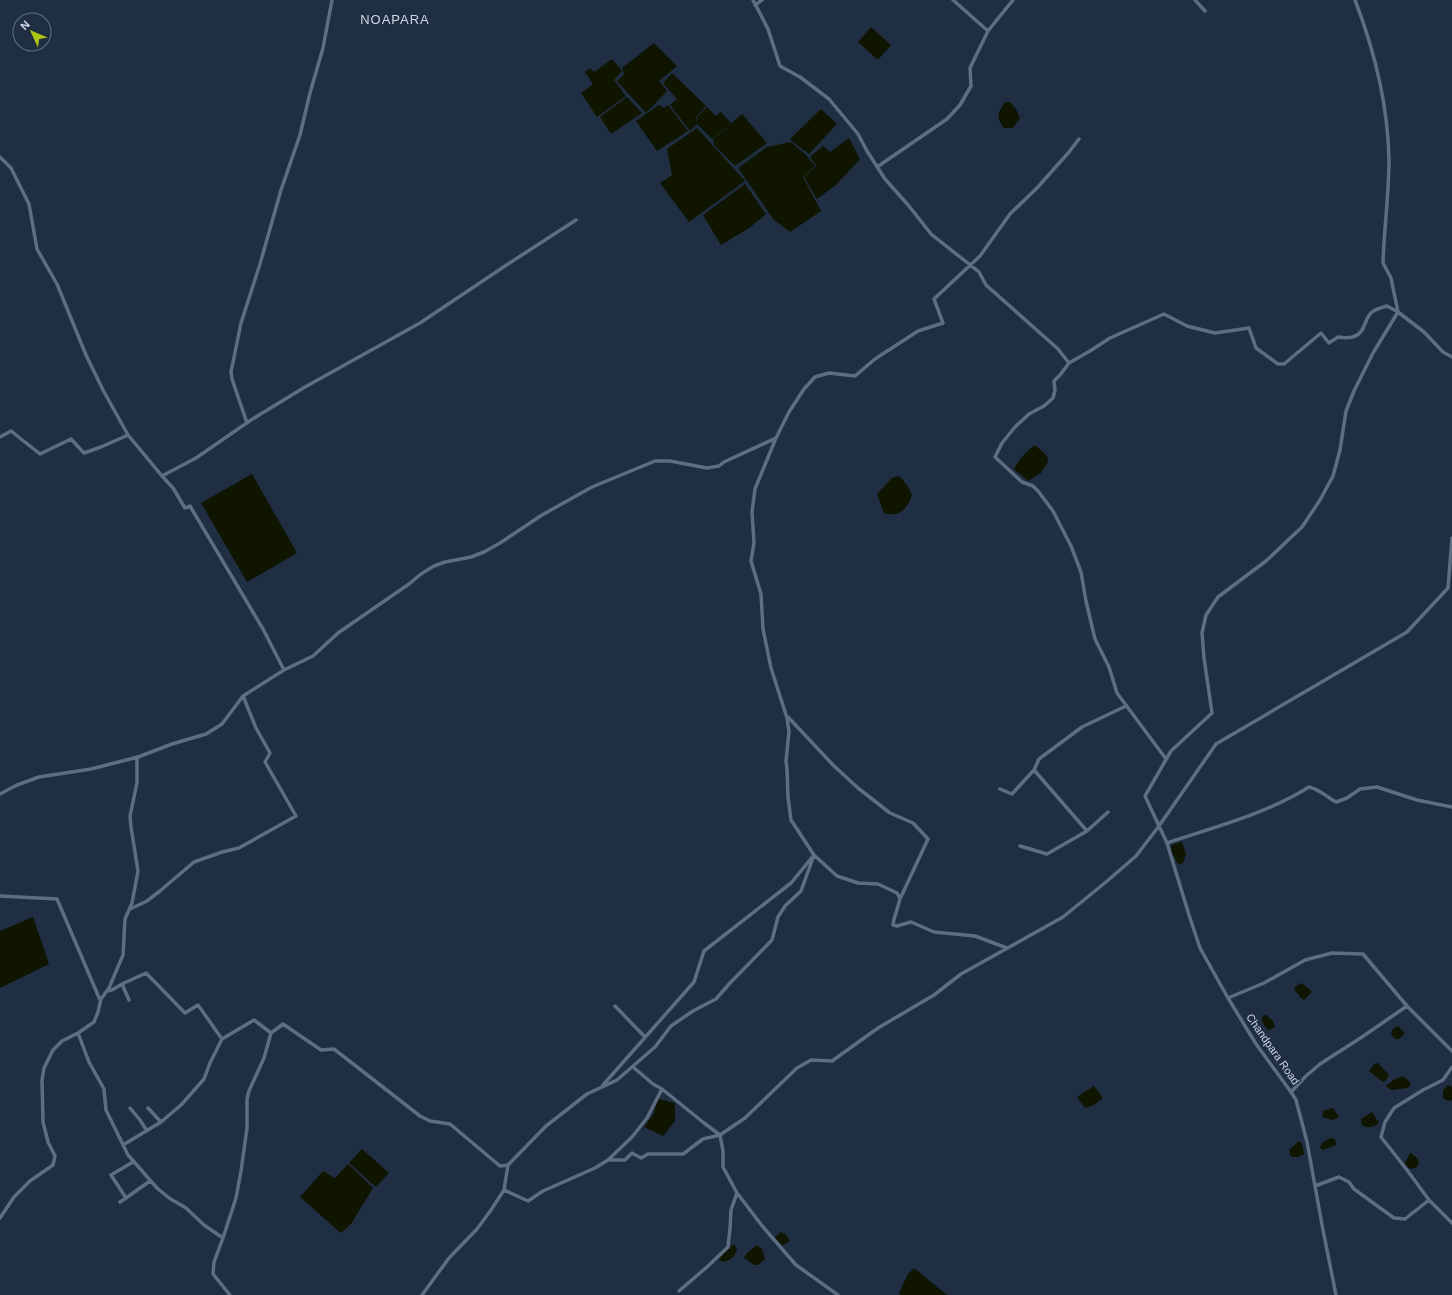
<svg xmlns="http://www.w3.org/2000/svg" width="1452" height="1295" viewBox="0 0 1452 1295" font-family="Helvetica,sans-serif">
	<style>
		.water { fill: #101500 }
		.lines { fill: none; stroke-linecap: round; stroke-linejoin: round }
		.minor { stroke: #5d6e83; stroke-width: 3.5 }
		.labels { text-anchor: middle; dominant-baseline: central; stroke-width: 3; stroke-linejoin: round; paint-order: stroke }
		.street-label { font-size: 11px; fill: #cdd7e4; stroke: #1f2e42 }
		.quarter-label { font-size: 13px; letter-spacing: 1px; fill: #cdd7e4; stroke: #1f2e42 }
	</style>
	<rect width="100%" height="100%" fill="#1f2e42"/>
	<path class="water" d="M871 27 891 45 878 60 858 42Z
		M654 43 677 66 659 81 667 91 646 113 617 81 624 74 622 68Z
		M612 59 622 71 614 80 626 96 597 117 581 93 593 84 585 72 590 68 594 72Z
		M672 73 706 106 696 117 697 124 690 131 670 105 677 99 663 83Z
		M627 97 642 113 611 134 600 117Z
		M1005 102H1010L1016 109 1020 118 1013 128H1004C995 116 998 113 1005 102Z
		M659 105 664 108 668 105 688 131 657 151 636 121Z
		M707 107 716 116 721 112 731 123 712 139 697 124V117Z
		M821 109 837 124 809 154 793 142 790 139Z
		M742 114 767 143 735 166 714 145 713 139Z
		M697 128 745 181 689 222 660 183 672 175 667 149Z
		M849 138 860 159 836 185 817 199 804 177 816 166 810 157 823 146 830 152Z
		M791 142 806 155 815 166 803 177 821 211 790 232 774 220 738 168 767 147Z
		M745 184 766 214 749 228 721 245 703 215Z
		M1035 445 1047 456 1048 462 1041 473 1028 481 1014 469C1019 459 1026 452 1035 445Z
		M252 474 297 553 247 582 201 503Z
		M899 476 907 485 912 495C908 509 898 518 884 513L877 494 892 478Z
		M1182 842 1186 854 1183 863 1178 864 1172 853 1171 846 1177 843Z
		M33 917 49 964 0 988V931Z
		M1302 983 1312 992 1304 1000 1300 997 1294 989 1296 986Z
		M1263 1015H1266L1273 1021 1275 1027 1269 1030 1265 1027 1262 1020Z
		M1398 1026 1405 1033 1399 1039H1395L1391 1034 1393 1029Z
		M1378 1063 1389 1075 1385 1081 1383 1082 1369 1071 1374 1064Z
		M1403 1076 1407 1079 1411 1084 1408 1088 1391 1090 1386 1086 1395 1079Z
		M1448 1085 1452 1087V1100L1448 1101 1443 1098V1090Z
		M1094 1086 1103 1098 1094 1105 1085 1108 1077 1097Z
		M658 1099 675 1103V1121L663 1136 644 1127 653 1115Z
		M1333 1108 1339 1117 1333 1120 1322 1117 1323 1111 1329 1109Z
		M1372 1112 1379 1123C1374 1127 1368 1129 1362 1125L1361 1119Z
		M1330 1138 1335 1139 1336 1145 1323 1150 1320 1148 1322 1143Z
		M1299 1141 1302 1144 1304 1154 1298 1157H1293L1290 1155 1289 1150Z
		M362 1149 389 1173 376 1187 349 1163Z
		M1410 1153C1414 1155 1418 1158 1419 1162L1417 1167 1411 1169 1406 1166 1405 1163Z
		M348 1164 373 1188 351 1224 341 1233 300 1197 323 1171 335 1178Z
		M781 1232 785 1234 790 1241 781 1246 774 1238Z
		M734 1244 737 1250C735 1257 726 1265 719 1260L722 1255Z
		M757 1245 762 1249 765 1259 758 1265H754L744 1258 747 1253Z
		M914 1268 947 1295H900L899 1293 908 1274Z"/>
	<g class="lines">
		<path class="minor" d="M753 0 768 29 780 66 800 77 829 99 858 134 867 151 885 179 909 206 931 234 979 272 986 285 1058 349 1069 363 1060 375 1054 381 1055 390 1053 398 1044 406 1029 414 1015 427 1002 443 995 457 1022 482 1033 486 1038 491 1053 511 1071 546 1081 572 1086 601 1095 639 1109 667 1117 693 1166 759
			M953 0 988 31
			M1195 0 1205 11
			M1355 0C1375 52 1388 104 1389 160 1389 194 1384 229 1383 263L1391 278 1398 312
			M755 5 762 0
			M0 157 11 168 29 204 37 249 57 284 86 355 103 390 128 435 162 476 196 458 251 420 305 387 420 323 508 264 576 220
			M877 167 947 119 960 105 971 86 970 68 988 31 1013 0
			M1069 363 1090 351 1110 338 1164 314 1187 326 1215 333 1249 328 1256 348 1278 364H1284L1321 333 1329 343 1338 337C1349 339 1360 338 1364 326 1366 322 1367 318 1370 314 1374 309 1381 308 1387 306L1398 312
			M247 423 232 379 231 372 241 323 260 264 281 190 300 135 310 93 323 48 332 0
			M0 437 11 431 40 454 71 439 84 453 101 447 128 435
			M162 476 173 488 185 508 190 506 263 629 284 670
			M788 717 833 765 858 788 890 813 913 823 928 839 900 899
			M137 757V783L130 816 131 827 138 871 132 903 125 919 123 955 109 988 101 999 98 1012 94 1022 78 1033 89 1062 104 1089 106 1110 128 1155 157 1188 169 1198 186 1208 204 1225 223 1238 214 1262 213 1274 230 1295
			M1000 789 1012 794 1034 770 1039 759 1082 727 1126 706
			M0 794 17 785 39 777 91 769 138 757 172 744 206 734 222 724 243 696 284 670 313 656 338 633 409 584 421 574 434 566 445 562 471 557 484 552 500 543 542 515 592 487 655 461H670L707 468 719 466 724 462 776 438 789 412 804 389 815 377 829 373 855 376 875 359 918 331 943 323 934 299 980 256 1010 214 1037 188 1069 152 1079 139
			M1087 831 1108 812
			M1167 843C1215 827 1266 814 1309 787 1319 789 1327 797 1336 802L1347 798 1360 789 1377 787 1417 800 1452 807
			M1020 846 1047 854 1087 831 1034 770
			M0 896 57 899 100 1000
			M130 909 147 901 160 891 194 862 222 852 239 848 296 816 265 762 270 753 256 728 243 696
			M122 984 146 973 185 1013 198 1005 222 1039 254 1020 271 1033
			M107 991 112 990 122 984 129 1000
			M1228 998 1264 983 1305 960 1332 953 1363 954 1407 1006 1452 1051
			M615 1006 645 1037
			M603 1085 694 982 704 951 791 883 814 855 837 876 858 883 878 884 897 893 900 898C899 905 893 920 893 925L897 926 911 922 934 932 975 936 1007 948
			M662 1089 704 1123 720 1135
			M1291 1092 1306 1076 1320 1064 1362 1037 1407 1006
			M130 1108 140 1120 147 1131
			M148 1108 161 1122
			M123 1145 161 1122 181 1105 204 1079 210 1063 222 1039
			M608 1160H625L632 1153 641 1158 648 1154H683L703 1139 720 1135
			M133 1162 111 1175 126 1198 150 1181
			M1315 1186 1339 1177 1349 1182 1354 1189 1394 1218 1405 1219 1429 1200 1452 1223
			M504 1190 528 1201 543 1191 595 1168 608 1160 632 1137 647 1118 662 1089 653 1084 633 1067
			M1429 1200 1407 1170 1381 1137 1385 1122 1394 1108 1423 1090 1443 1080 1452 1067
			M120 1202 126 1198
			M0 1218 14 1197 30 1181 53 1165 55 1156 48 1142 43 1122 42 1080 44 1068 53 1050 62 1041 78 1033
			M223 1238 236 1198 241 1171 247 1128V1099L249 1091 264 1058 271 1033 283 1024 321 1050 334 1049 420 1116 430 1121 450 1124 500 1166 508 1165
			M679 1291 708 1266 728 1247 730 1229 731 1210 737 1193
			M422 1295 449 1258 477 1229 491 1210 504 1190 508 1165 546 1126 587 1094 617 1080 655 1047 671 1026 693 1011 716 999 730 983 772 940 778 917 785 906 801 891 814 855 791 820 788 797 787 769 786 761 789 732 787 718 771 668 763 629 761 594 751 561 754 543 752 512 755 489 776 438
			M838 1295 796 1265 763 1227 737 1193 723 1167V1151L720 1135 745 1118 797 1068 811 1060 832 1061 878 1028 934 995 961 974 1063 917 1106 882 1136 856 1159 826 1216 744 1407 632 1448 588 1452 538
			M1336 1295 1323 1230 1307 1142 1296 1100 1291 1092 1256 1044 1228 998 1200 948 1189 915 1167 843 1145 796 1171 751 1212 713 1204 658 1202 633 1206 615 1218 597 1266 561 1302 527 1320 500 1333 476 1340 450 1346 411 1354 391 1373 353 1398 312 1424 332 1443 352 1452 357"/>
	</g>
	<g class="labels">
		<g class="street-label">
			<text transform="translate(1273 1049) rotate(55)">Chandpara Road</text>
		</g>
		<g class="quarter-label">
			<text x="395" y="19">NOAPARA</text>
		</g>
	</g>
	<g transform="translate(32 32) rotate(314)"><circle r="19" fill="#1f2e42" stroke="#657283"/>
	<path d="M0-3L7 15L0 10L-7 15Z" fill="#acc611"/>
	<text y="-6" font-size="11" font-weight="bold" text-anchor="middle" fill="#cdd7e4">N</text>
	</g>
</svg>
